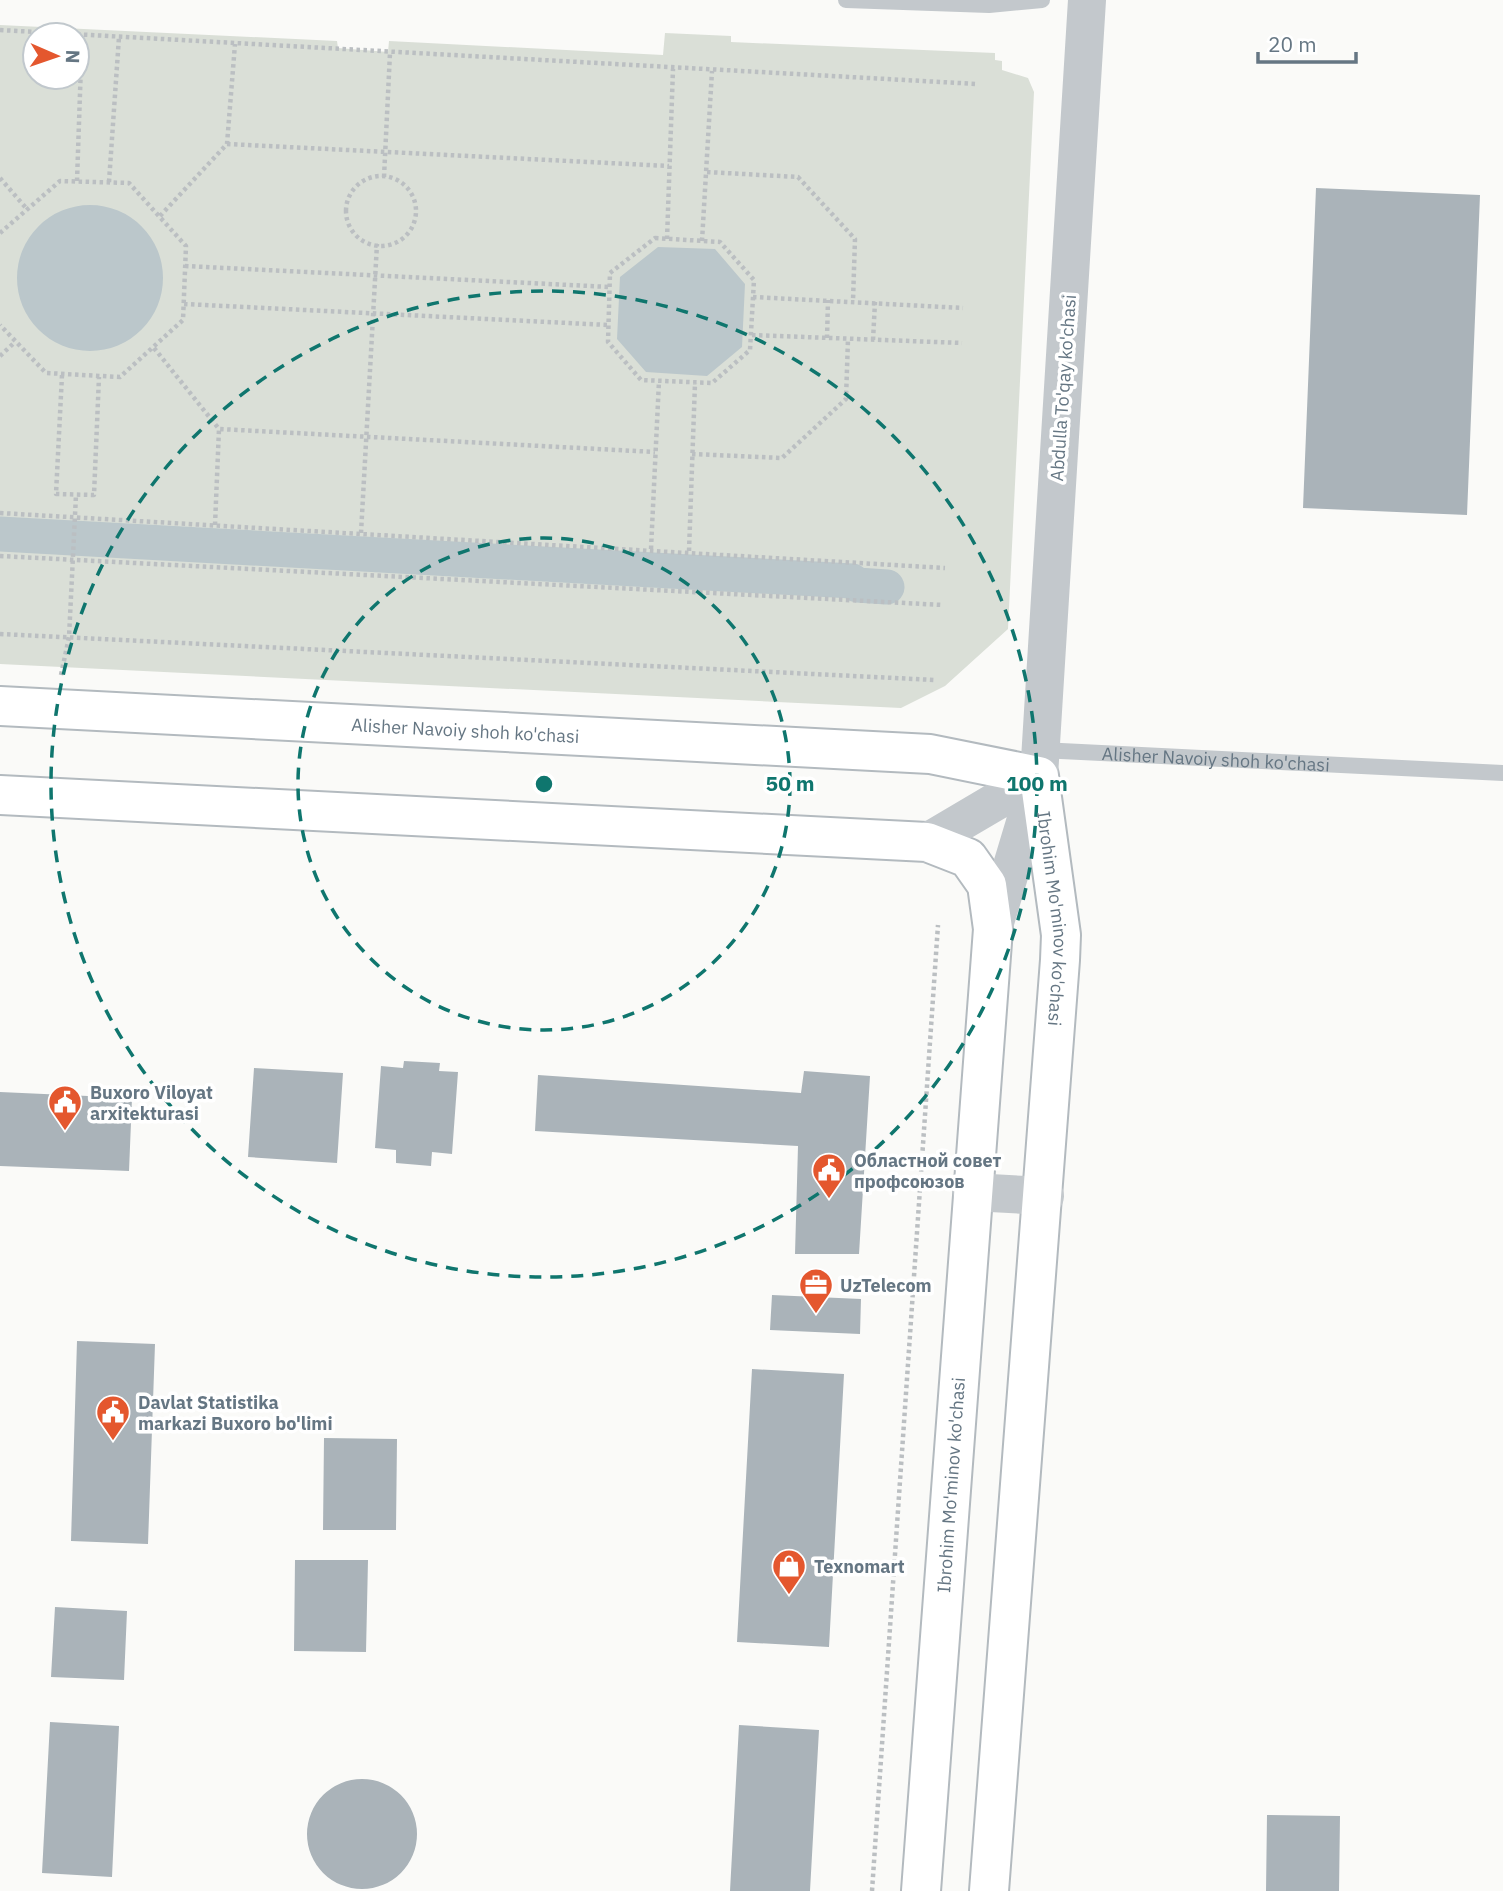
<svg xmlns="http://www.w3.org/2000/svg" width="1503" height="1891" viewBox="0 0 1503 1891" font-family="'IBM Plex Sans',sans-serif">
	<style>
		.green { fill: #dadfd7; fill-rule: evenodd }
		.water { fill: #bbc7cb }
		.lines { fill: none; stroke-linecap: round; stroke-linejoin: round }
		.canal { stroke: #bbc7cb; stroke-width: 35 }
		.building { fill: #aab3b9 }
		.secondary-casing { stroke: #b3babf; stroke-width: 42 }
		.path { stroke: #bbbfc2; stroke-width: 4.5; stroke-dasharray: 3.5 3.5; stroke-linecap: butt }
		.service { stroke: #c3c8cc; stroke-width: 16 }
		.tertiary { stroke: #c3c8cc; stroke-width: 38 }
		.secondary { stroke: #fff; stroke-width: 38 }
		.ring { fill: none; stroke: #0f766e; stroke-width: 3.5; stroke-dasharray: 12 9 }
		.labels { text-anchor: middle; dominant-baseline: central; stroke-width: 7; stroke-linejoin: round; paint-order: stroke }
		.street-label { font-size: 18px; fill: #657683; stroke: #fff }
		.poi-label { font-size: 18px; font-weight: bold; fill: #657683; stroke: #fff; text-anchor: start }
		.centre { fill: #0f766e; stroke: #fff; stroke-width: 3.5 }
		.ring-label { font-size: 21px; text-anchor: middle; font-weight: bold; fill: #0f766e; stroke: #fff; stroke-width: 7; stroke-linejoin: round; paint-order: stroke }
	</style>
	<rect width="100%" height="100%" fill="#fafaf8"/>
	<path class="green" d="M0 25 337 41 338 48 388 52 389 41 663 55 665 33 731 36V42L995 53V60L1002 61V70L1028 78 1034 92 1008 629 945 686 901 708 0 664ZM35 35H77V77H35Z"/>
	<path class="water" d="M17 278a73 73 0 1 1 146 0a73 73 0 1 1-146 0Z
		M658 247 715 249 745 284 742 347 707 376 646 372 617 339 620 277Z"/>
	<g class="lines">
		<path class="canal" d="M0 534 852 581 857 585 887 587"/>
	</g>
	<path class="building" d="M1316 188 1480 195 1467 515 1303 508Z
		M404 1061 440 1063 439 1071 458 1072 452 1154 432 1152 431 1166 396 1163V1150L375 1148 381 1066 403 1068Z
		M254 1068 343 1073 337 1163 248 1157Z
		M804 1071 870 1076 859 1254H795L798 1146 535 1131 538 1075 801 1093Z
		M0 1092 132 1098 129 1171 0 1166Z
		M772 1295 861 1299 860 1334 770 1330Z
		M77 1341 155 1344 148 1544 71 1541Z
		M752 1369 844 1374 829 1647 737 1642Z
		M324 1438 397 1439 396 1530H323Z
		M295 1560H368L366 1652 294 1651Z
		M55 1607 127 1611 124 1680 51 1677Z
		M50 1722 119 1726 112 1877 42 1873Z
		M739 1725 819 1730 810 1891H730Z
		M307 1834a55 55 0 1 1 110 0a55 55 0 1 1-110 0Z
		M1267 1815 1340 1816 1339 1891H1266Z"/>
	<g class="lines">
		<g class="secondary-casing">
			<g id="secondary">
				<path id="s2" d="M0 706 930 754 1039 776 1061 935 1060 960 989 1891"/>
				<path d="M0 795 927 842 968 858 987 885 993 929 921 1891"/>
			</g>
		</g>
		<path class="path" d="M0 30 977 84
			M227 144 669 166
			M707 172 798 177 855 239 853 301
			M346 211a35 35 0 1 1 70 0a35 35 0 1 1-70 0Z
			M384 177 390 53
			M0 178 26 208
			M77 181 82 35
			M109 182 119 37
			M160 216 227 144 235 44
			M0 233 60 181 129 183 186 246 183 320 120 377 46 373 0 325
			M655 238 720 242 754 280 750 350 712 383 641 380 608 342 610 273Z
			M667 239 673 69
			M702 241 712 71
			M185 266 610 287
			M753 297 963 308
			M184 304 608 325
			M752 335 962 343
			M827 338 828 300
			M873 340 875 302
			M154 348 219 429 655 452
			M0 356 15 342
			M62 375 56 494 94 495 99 377
			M692 454 782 458 846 399 848 339
			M0 513 945 568
			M215 525 219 429
			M361 533 377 244
			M651 549 659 381
			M689 551 695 383
			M0 556 943 605
			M0 634 935 680
			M61 675 69 637 76 495
			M872 1891 938 925"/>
		<g class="service">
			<path d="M846 0 989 5 1042 0"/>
			<path id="s1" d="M1041 750 1503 773"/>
		</g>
		<path class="tertiary" d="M927 842 1039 776
			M993 929 1039 776 1087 0
			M972 1192 1045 1196"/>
		<use href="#secondary" class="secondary"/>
	</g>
	<g class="ring">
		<circle cx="544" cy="784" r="246"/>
		<circle cx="544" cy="784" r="493"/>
	</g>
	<defs>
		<g id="civic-pin" transform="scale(1.75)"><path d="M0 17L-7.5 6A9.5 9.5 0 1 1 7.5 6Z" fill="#e4572e" stroke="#fff"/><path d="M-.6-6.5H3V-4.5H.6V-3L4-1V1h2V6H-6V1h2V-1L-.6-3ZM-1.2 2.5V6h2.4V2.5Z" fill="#fff"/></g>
		<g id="office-pin" transform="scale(1.75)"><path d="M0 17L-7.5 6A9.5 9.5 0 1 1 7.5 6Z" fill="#e4572e" stroke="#fff"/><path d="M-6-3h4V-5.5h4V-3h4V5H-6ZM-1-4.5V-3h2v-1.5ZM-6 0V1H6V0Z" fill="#fff"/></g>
		<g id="shop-pin" transform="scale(1.75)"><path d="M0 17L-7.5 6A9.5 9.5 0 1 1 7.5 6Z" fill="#e4572e" stroke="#fff"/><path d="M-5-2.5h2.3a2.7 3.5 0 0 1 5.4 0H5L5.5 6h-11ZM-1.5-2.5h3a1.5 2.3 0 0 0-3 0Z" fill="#fff"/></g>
	</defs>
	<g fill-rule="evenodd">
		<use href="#civic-pin" x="65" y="1102"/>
		<use href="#civic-pin" x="829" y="1170"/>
		<use href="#office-pin" x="816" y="1285"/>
		<use href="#civic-pin" x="113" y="1412"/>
		<use href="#shop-pin" x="789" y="1566"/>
	</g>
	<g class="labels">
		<g class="street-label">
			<text transform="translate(1063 388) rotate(-86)">Abdulla To'qay ko'chasi</text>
			<text stroke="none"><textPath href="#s2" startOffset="466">Alisher Navoiy shoh ko'chasi</textPath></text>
			<text stroke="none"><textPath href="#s1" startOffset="175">Alisher Navoiy shoh ko'chasi</textPath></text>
			<text stroke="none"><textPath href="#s2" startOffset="1186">Ibrohim Mo'minov ko'chasi</textPath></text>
			<text transform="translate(951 1485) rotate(-86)">Ibrohim Mo'minov ko'chasi</text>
		</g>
		<g class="poi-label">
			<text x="90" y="1092">Buxoro Viloyat<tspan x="90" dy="21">arxitekturasi</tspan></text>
			<text x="854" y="1160">Областной совет<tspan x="854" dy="21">профсоюзов</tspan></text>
			<text x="840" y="1285">UzTelecom</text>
			<text x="138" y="1402">Davlat Statistika<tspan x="138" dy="21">markazi Buxoro bo'limi</tspan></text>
			<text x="814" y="1566">Texnomart</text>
		</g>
	</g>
	<circle cx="544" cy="784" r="10" class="centre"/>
	<g class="ring-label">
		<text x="790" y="791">50 m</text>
		<text x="1037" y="791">100 m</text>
	</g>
	<g transform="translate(56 56) rotate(92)"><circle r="33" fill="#ffffff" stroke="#c1c8cd" stroke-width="2"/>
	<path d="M0-5L12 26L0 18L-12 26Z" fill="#e4572e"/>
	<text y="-10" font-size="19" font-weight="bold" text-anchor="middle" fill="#657683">N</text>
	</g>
	<path d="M1258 52v10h98v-10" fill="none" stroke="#657683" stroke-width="3.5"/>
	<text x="1268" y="52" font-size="21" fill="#657683" stroke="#ffffff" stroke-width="5" paint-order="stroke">20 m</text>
</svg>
